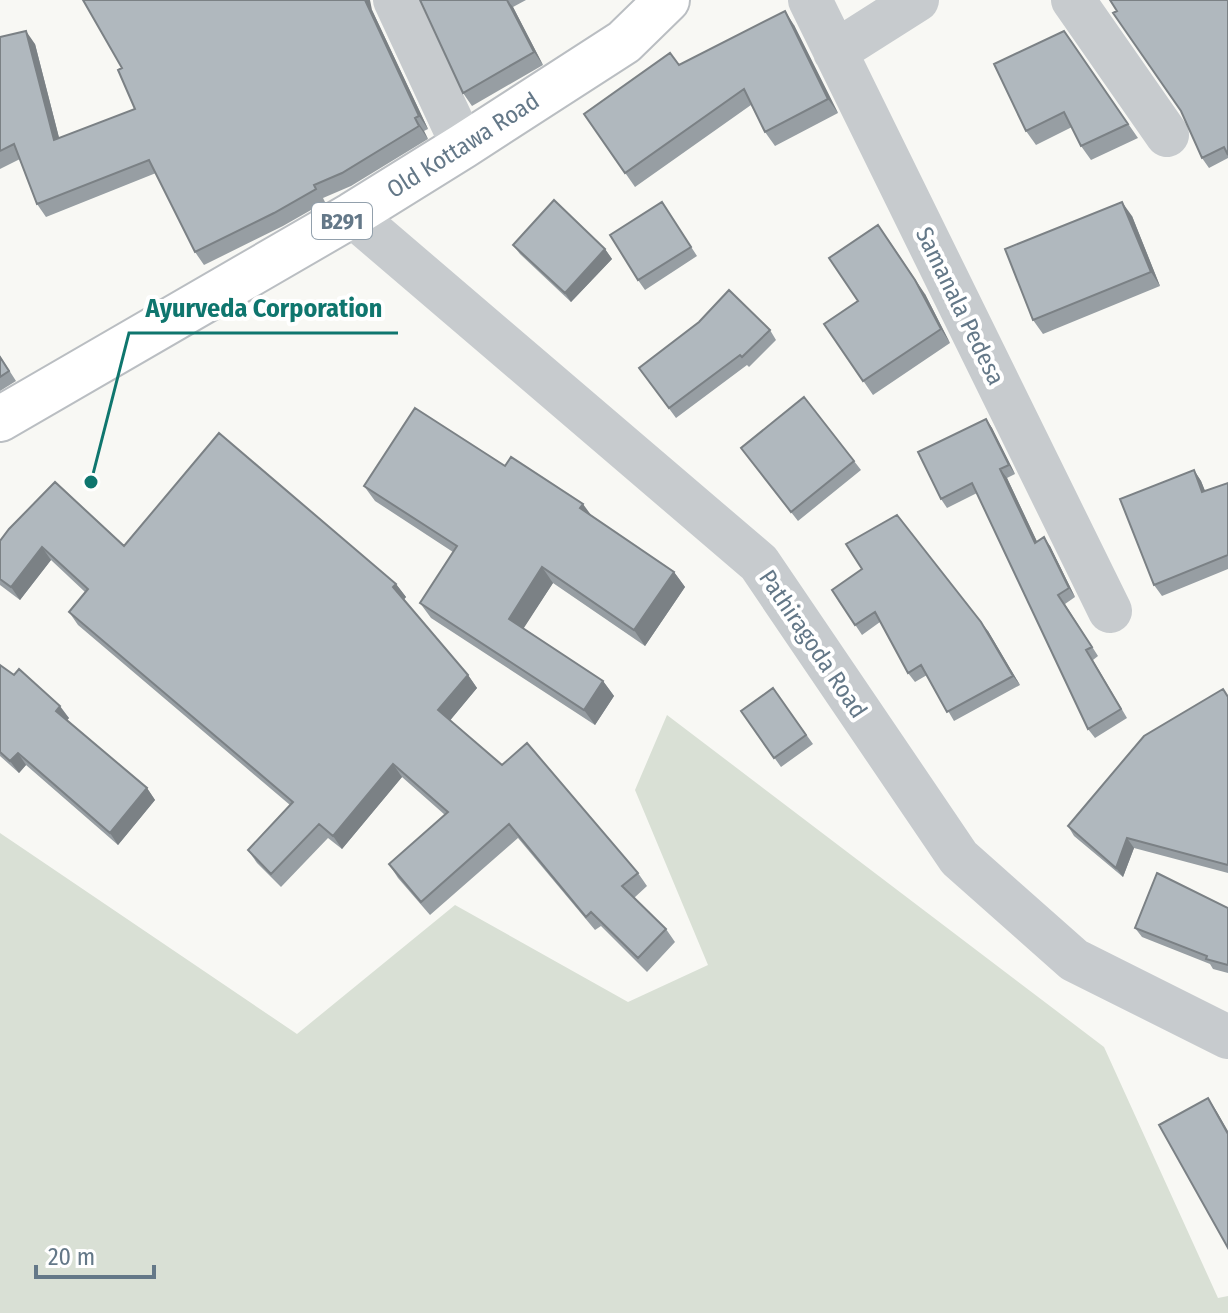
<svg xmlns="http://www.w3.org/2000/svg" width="1228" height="1313" viewBox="0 0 1228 1313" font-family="'Fira Sans Condensed',sans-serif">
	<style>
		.green { fill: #d9e0d5 }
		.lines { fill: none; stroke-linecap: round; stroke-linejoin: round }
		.major-casing { stroke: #babec2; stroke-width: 48 }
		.minor { stroke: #c7cbce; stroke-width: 44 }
		.major { stroke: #fff; stroke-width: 44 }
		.wall { fill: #979ea3 }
		.shaded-wall { fill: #7b8185 }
		.building { fill: #b0b8be; stroke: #7b8185; stroke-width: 2 }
		.labels { text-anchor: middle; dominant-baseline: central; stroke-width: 8; stroke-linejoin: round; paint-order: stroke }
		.shield { fill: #fff; stroke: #92a0ac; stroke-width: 2 }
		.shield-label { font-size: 22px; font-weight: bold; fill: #647888 }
		.street-label { font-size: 24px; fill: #647888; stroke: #fff }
		.leader { fill: none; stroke: #0f766e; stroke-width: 3 }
		.callout-dot { fill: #0f766e; stroke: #fff; stroke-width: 3 }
		.callout-label { font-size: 26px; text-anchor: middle; font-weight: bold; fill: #0f766e; stroke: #fff; stroke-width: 8; stroke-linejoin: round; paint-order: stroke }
	</style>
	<rect width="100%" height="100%" fill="#f8f8f4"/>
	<path class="green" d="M667 715 1104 1047 1218 1298 1228 1296V1313H0V833L297 1034 455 905 628 1002 708 965 635 790Z"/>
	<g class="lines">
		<g class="major-casing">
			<g id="major">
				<path id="s1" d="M0 419 352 215 463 146 624 42 667 0"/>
			</g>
		</g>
		<path class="minor" d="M395 0 463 146
			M810 0 1110 611
			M1073 0 1167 135
			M835 52 917 0
			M352 215 759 563 959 858 1074 960 1228 1037"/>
		<use href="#major" class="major"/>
	</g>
	<path class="wall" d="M420 0H526L513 7 543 65 472 106 463 93Z
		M1228 0V158L1209 168 1202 158 1181 111 1117 11Z
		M372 10 428 129 424 131 428 139 351 186 323 198 325 202 283 226 204 265 195 252 156 173 46 217 37 204 20 159 0 169V37L35 44 59 138 135 109 122 68Z
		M794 25 838 113 775 146 765 132 751 105 635 187 584 114 679 65Z
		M1064 31 1138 138 1091 160 1081 146 1072 127 1036 145 1026 131Z
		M662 202 697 256 645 290 638 280Z
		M1132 216 1160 286 1043 334 1033 320Z
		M513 245 605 249 612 259 571 302 520 254Z
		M925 294 950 343 873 395 824 324Z
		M770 330 776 340 749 367 747 365 676 418 639 368Z
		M0 356 16 381 0 391Z
		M986 419 992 428 1015 474 1007 478 1037 542 1050 546 1075 597 1065 604 1098 656 1093 660 1127 718 1095 738 1088 729 977 493 947 508 941 499Z
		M741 448 854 461 861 470 798 521Z
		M505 466 592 516 674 572 685 587 645 646 553 583 523 628 603 681 614 696 595 725 431 618 420 603 453 552 375 501 364 486Z
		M1194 470 1201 481 1205 491 1228 483V569L1162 596 1154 585Z
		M0 541 124 546 396 584 406 597 404 600 468 675 477 688 450 720 502 765 638 873 647 886 634 898 666 929 675 942 647 972 601 926 595 930 518 838 430 915 398 878 389 864 445 815 402 777 342 849 328 838 281 887 257 863 248 850 290 805 78 625 69 612 85 592 51 560 20 600 0 585Z
		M832 590 988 631 1020 685 954 721 927 675 915 682 908 673 880 622 862 635Z
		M0 665 69 718 67 720 147 788 155 800 118 845 26 765 19 773 0 756Z
		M773 688 813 744 781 767 741 711Z
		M1228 696V873L1134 848 1123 877 1074 836 1068 826Z
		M1228 908V973L1213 969 1210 964 1142 937 1135 928Z"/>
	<path class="shaded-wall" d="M365 0H370L372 10 428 129 419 116Z
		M507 0 513 7 543 65 534 52Z
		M785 11 794 25 838 113 828 99Z
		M26 31 35 44 63 153 54 140Z
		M415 118 424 131 428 139 419 126Z
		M1122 202 1132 216 1160 286 1151 272Z
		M888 239 925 294 950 343 941 329Z
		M605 249 612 259 571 302 565 293Z
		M986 419 992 428 1015 474 1009 465Z
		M1000 469 1007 478 1042 552 1035 543Z
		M1194 470 1201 481 1210 503 1202 492Z
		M583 504 594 519 580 508Z
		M1044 537 1050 546 1075 597 1069 588Z
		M42 547 51 560 20 600 11 587Z
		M542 567 553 583 520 634 509 619Z
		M674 572 685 587 645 646 634 630Z
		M396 584 406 597 402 601 393 587Z
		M981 622 988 631 1020 685 1013 676Z
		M468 675 477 688 448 723 438 710Z
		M603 681 614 696 595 725 584 710Z
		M60 706 69 718 65 723 56 711Z
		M18 753 26 765 19 773 10 761Z
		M393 764 402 777 342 849 333 836Z
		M147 788 155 800 118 845 110 833Z
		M1127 838 1134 848 1123 877 1116 868Z
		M1208 1098 1217 1112 1228 1131V1134Z"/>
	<path class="building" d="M83 0H365L419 116 415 118 419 126 342 173 314 185 316 189 274 213 195 252 149 160 37 204 14 144 0 151V37L26 31 54 140 135 109 118 70 122 68Z
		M420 0H507L534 52 463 93Z
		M1110 0H1228V155L1224 147 1202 158 1181 111 1113 13 1117 11Z
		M785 11 828 99 765 132 744 89 625 173 584 114 670 53 679 65Z
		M1064 31 1128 124 1081 146 1064 112 1026 131 994 64Z
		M554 200 605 249 565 293 513 245Z
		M662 202 691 247 638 280 610 235Z
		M1122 202 1151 272 1033 320 1005 249Z
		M878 225 915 280 941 329 863 381 824 324 858 301 829 258Z
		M729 290 770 330 742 357 740 355 669 408 639 368 699 322Z
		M0 357 9 371 0 377Z
		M804 397 854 461 791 512 741 448Z
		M415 408 505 466 511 457 583 504 580 508 674 572 634 630 542 567 509 619 603 681 584 710 420 603 457 546 364 486Z
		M986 419 1009 465 1000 469 1035 543 1044 537 1069 588 1058 595 1092 647 1086 650 1121 709 1088 729 972 483 941 499 918 452Z
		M219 433 396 584 393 587 468 675 438 710 502 765 527 743 638 873 622 886 666 929 638 958 591 912 586 917 509 824 421 902 389 864 448 812 393 764 333 836 319 824 271 874 248 850 293 802 69 612 88 589 42 547 11 587 0 579V541L9 529 55 482 124 546Z
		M1194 470 1202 492 1228 483V555L1154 585 1120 499Z
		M897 515 981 622 1013 676 947 712 921 665 908 673 875 612 855 625 832 590 862 569 846 544Z
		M0 665 14 675 19 669 60 706 56 711 147 788 110 833 18 753 10 761 0 752Z
		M773 688 806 735 774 758 741 711Z
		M1223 689 1228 697V865L1127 838 1116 868 1068 826 1144 736Z
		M1157 873 1228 908V965L1206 959 1207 956 1135 928Z
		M1208 1098 1228 1134V1248L1159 1125Z"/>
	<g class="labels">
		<rect class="shield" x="312" y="203" width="60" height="36" rx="6"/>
		<g class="shield-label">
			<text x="342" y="221">B291</text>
		</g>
		<g class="street-label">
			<text stroke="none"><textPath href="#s1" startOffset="538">Old Kottawa Road</textPath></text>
			<text transform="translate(960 306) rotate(64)">Samanala Pedesa</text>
			<text transform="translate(813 644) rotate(56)">Pathiragoda Road</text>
		</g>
	</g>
	<path class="leader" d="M91 482L129 333H398"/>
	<circle class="callout-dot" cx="91" cy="482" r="8"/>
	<g class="callout-label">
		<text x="264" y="317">Ayurveda Corporation</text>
	</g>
	<path d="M36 1265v12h118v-12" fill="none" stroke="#647888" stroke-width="4"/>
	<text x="48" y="1265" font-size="24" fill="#647888" stroke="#ffffff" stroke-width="6" paint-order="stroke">20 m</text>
</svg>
